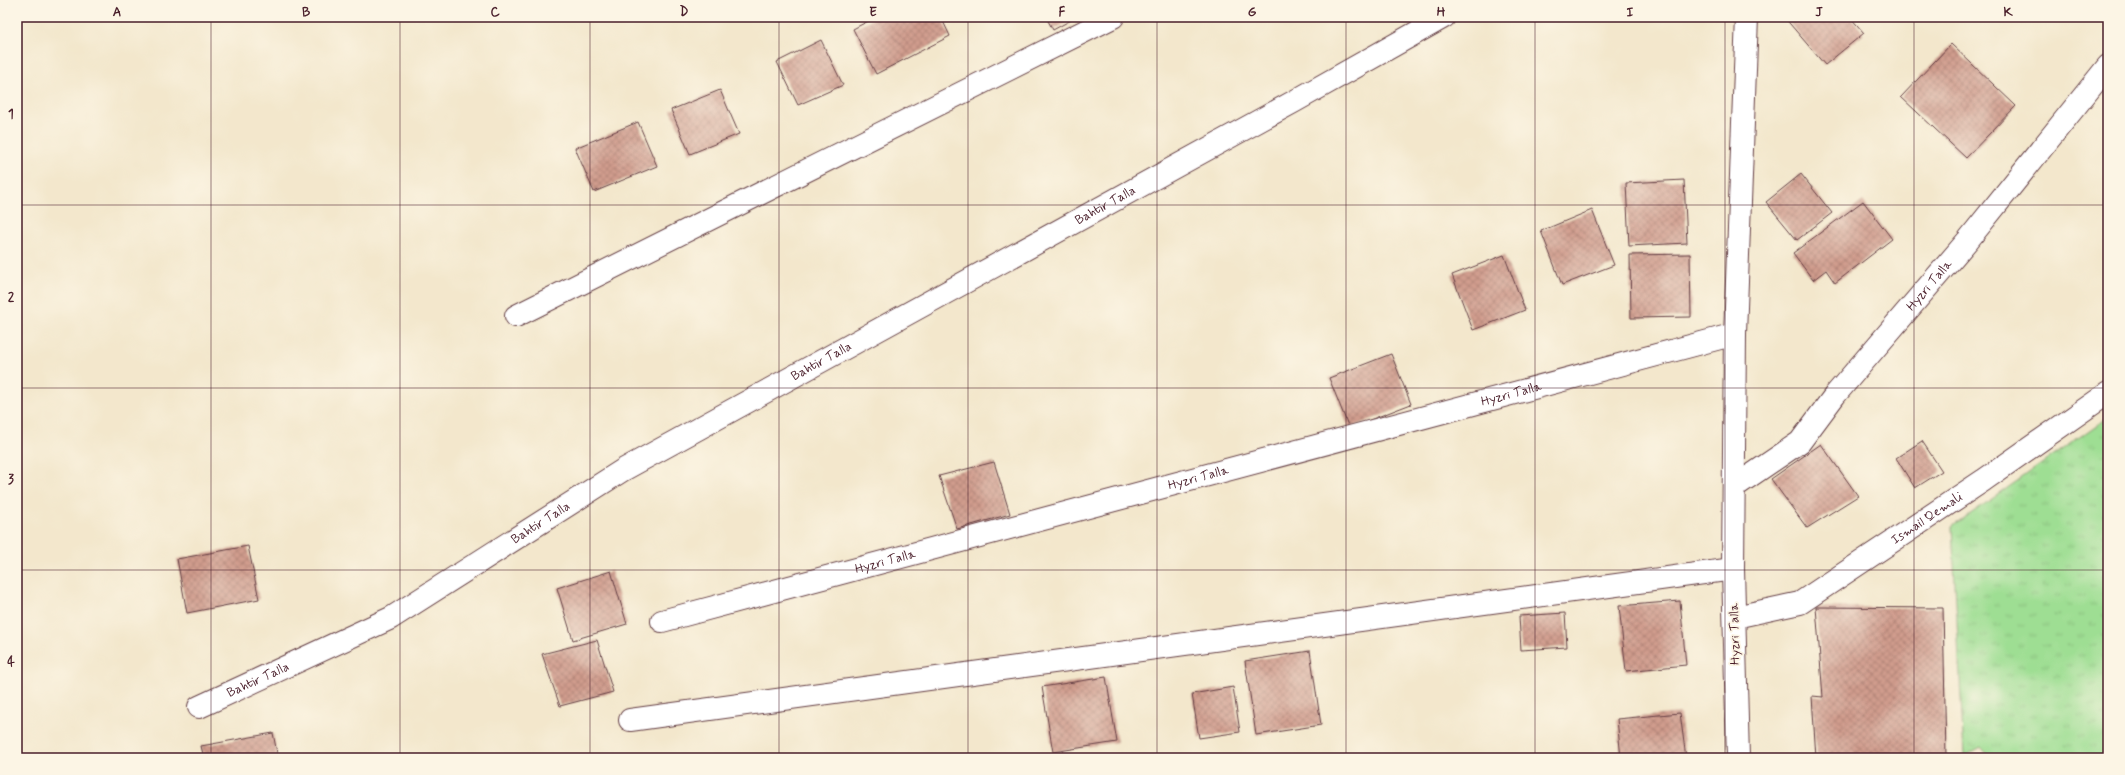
<svg xmlns="http://www.w3.org/2000/svg" width="2125" height="775" viewBox="0 0 2125 775" font-family="Mynerve,sans-serif">
	<style>
		.grass { fill: url(#grass-tufts); stroke: #747e5f }
		.building { fill: url(#building-cross-hatch) }
		.lines { fill: none; stroke-linecap: round; stroke-linejoin: round }
		.minor-casing { stroke: #633d43; stroke-width: 24 }
		.minor { stroke: #fff; stroke-width: 22 }
		.grid { fill: none; stroke: #4a1f2b; stroke-width: 1; stroke-opacity: 0.55 }
		.labels { text-anchor: middle; dominant-baseline: central; stroke-width: 3.5; stroke-linejoin: round; paint-order: stroke }
		.street-label { font-size: 13px; fill: #4a1f2b; stroke: #fcf5e5 }
		.neatline { fill: none; stroke: #4a1f2b; stroke-width: 1.5 }
		.grid-label { font-size: 13px; text-anchor: middle; font-weight: bold; fill: #4a1f2b }
	</style>
	<defs>
		<pattern id="grass-tufts" width="24" height="20" patternUnits="userSpaceOnUse"><rect width="24" height="20" fill="#9ede93"/><path d="M3 7l-1-3M5 7V3M7 7l1-3M15 17l-1-3M17 17v-4M19 17l1-3" fill="none" stroke="#8abe7f"/></pattern>
		<pattern id="building-cross-hatch" width="8" height="8" patternUnits="userSpaceOnUse"><rect width="8" height="8" fill="#d09c8d"/><path d="M0 0l8 8M0 8l8-8" fill="none" stroke="#ab7f73"/></pattern>
	</defs>
	<rect width="100%" height="100%" fill="#fcf5e5"/>
	<filter id="ink" filterUnits="userSpaceOnUse"><feTurbulence type="fractalNoise" baseFrequency=".025" numOctaves="2"/><feDisplacementMap in="SourceGraphic" scale="8" xChannelSelector="R" yChannelSelector="G"/><feConvolveMatrix kernelMatrix="1 2 1 2 8 2 1 2 1" color-interpolation-filters="sRGB"/></filter>
	<filter id="wash" filterUnits="userSpaceOnUse"><feTurbulence type="fractalNoise" baseFrequency=".012" numOctaves="4" result="noise"/><feDisplacementMap in="SourceGraphic" scale="16" xChannelSelector="R" yChannelSelector="G"/><feGaussianBlur stdDeviation="0.9" result="paint"/><feColorMatrix in="noise" values="0 0 0 0 0 0 0 0 0 0 0 0 0 0 0 0 0 1.4 0 .05"/><feComposite in="paint" operator="in"/></filter>
	<g filter="url(#wash)">
		<rect width="100%" height="100%" fill="#f3e7cc"/>
		<path class="grass" d="M2108 417V758H1991L1981 747 1964 756 1952 527Z"/>
		<g id="blocks">
			<path class="building" d="M876 17H941L950 36 876 74 853 29Z
				M1046 17H1070L1071 20 1053 30Z
				M1784 17H1850L1864 33 1825 65Z
				M821 40 843 85 798 105 777 62Z
				M1951 44 2016 106 1966 158 1901 97Z
				M720 90 739 134 690 154 671 110Z
				M638 122 657 166 594 192 575 148Z
				M1801 174 1832 213 1797 240 1766 202Z
				M1684 180 1687 243 1629 246 1626 183Z
				M1863 201 1892 239 1835 283 1826 270 1813 280 1793 253Z
				M1592 210 1614 265 1562 285 1541 231Z
				M1690 254 1691 317 1631 318 1630 255Z
				M1504 255 1525 310 1473 330 1452 275Z
				M1391 354 1411 404 1349 428 1329 378Z
				M1922 441 1942 471 1915 488 1896 458Z
				M1821 444 1858 496 1807 528 1771 479Z
				M994 462 1010 514 957 529 939 476Z
				M248 546 259 599 187 613 177 559Z
				M611 571 627 624 573 640 557 588Z
				M1680 601 1686 665 1626 671 1619 606Z
				M1816 607 1943 608 1946 758H1816L1812 696 1823 697Z
				M1565 613 1567 647 1521 650 1519 616Z
				M597 640 613 692 560 706 542 654Z
				M1310 651 1321 725 1256 735 1245 661Z
				M1106 677 1117 742 1053 752 1042 687Z
				M1233 687 1240 732 1199 738 1192 694Z
				M1680 713 1686 758H1621L1617 719Z
				M273 733 278 758H204L201 746Z"/>
		</g>
	</g>
	<g filter="url(#ink)">
		<use href="#blocks" fill-opacity="0" stroke="#633d43" stroke-width="1"/>
		<g class="lines">
			<g class="minor-casing">
				<g id="minor">
					<path d="M516 316 1113 17"/>
					<path id="s1" d="M1734 487 1800 442 1835 395 1968 240 2108 66"/>
					<path id="s2" d="M1735 617 1800 603 1984 480 2108 393"/>
					<path id="s3" d="M662 621 1735 334"/>
					<path id="s4" d="M199 707 391 618 623 470 1295 101 1444 17"/>
					<path d="M630 720 1733 569"/>
					<path d="M1738 758 1733 569 1735 334 1747 17"/>
				</g>
			</g>
			<use href="#minor" class="minor"/>
		</g>
	</g>
	<path class="grid" d="M211 17V758M400 17V758M590 17V758M779 17V758M968 17V758M1157 17V758M1346 17V758M1535 17V758M1725 17V758M1914 17V758M17 205H2108M17 388H2108M17 570H2108"/>
	<g class="labels">
		<g class="street-label">
			<text stroke="none"><textPath href="#s4" startOffset="1037">Bahtir Talla</textPath></text>
			<text stroke="none"><textPath href="#s1" startOffset="283">Hyzri Talla</textPath></text>
			<text stroke="none"><textPath href="#s4" startOffset="713">Bahtir Talla</textPath></text>
			<text stroke="none"><textPath href="#s3" startOffset="879">Hyzri Talla</textPath></text>
			<text stroke="none"><textPath href="#s3" startOffset="555">Hyzri Talla</textPath></text>
			<text stroke="none"><textPath href="#s2" startOffset="219">Ismail Qemali</textPath></text>
			<text stroke="none"><textPath href="#s4" startOffset="389">Bahtir Talla</textPath></text>
			<text stroke="none"><textPath href="#s3" startOffset="231">Hyzri Talla</textPath></text>
			<text transform="translate(1735 634) rotate(-91)">Hyzri Talla</text>
			<text stroke="none"><textPath href="#s4" startOffset="65">Bahtir Talla</textPath></text>
		</g>
	</g>
	<rect width="2125" height="775" fill="none" stroke="#fcf5e5" stroke-width="44"/>
	<rect x="22" y="22" width="2081" height="731" class="neatline"/>
	<g class="grid-label">
		<text x="117" y="16">A</text>
		<text x="306" y="16">B</text>
		<text x="495" y="16">C</text>
		<text x="684" y="16">D</text>
		<text x="873" y="16">E</text>
		<text x="1062" y="16">F</text>
		<text x="1252" y="16">G</text>
		<text x="1441" y="16">H</text>
		<text x="1630" y="16">I</text>
		<text x="1819" y="16">J</text>
		<text x="2008" y="16">K</text>
		<text x="11" y="118">1</text>
		<text x="11" y="301">2</text>
		<text x="11" y="483">3</text>
		<text x="11" y="666">4</text>
	</g>
</svg>
